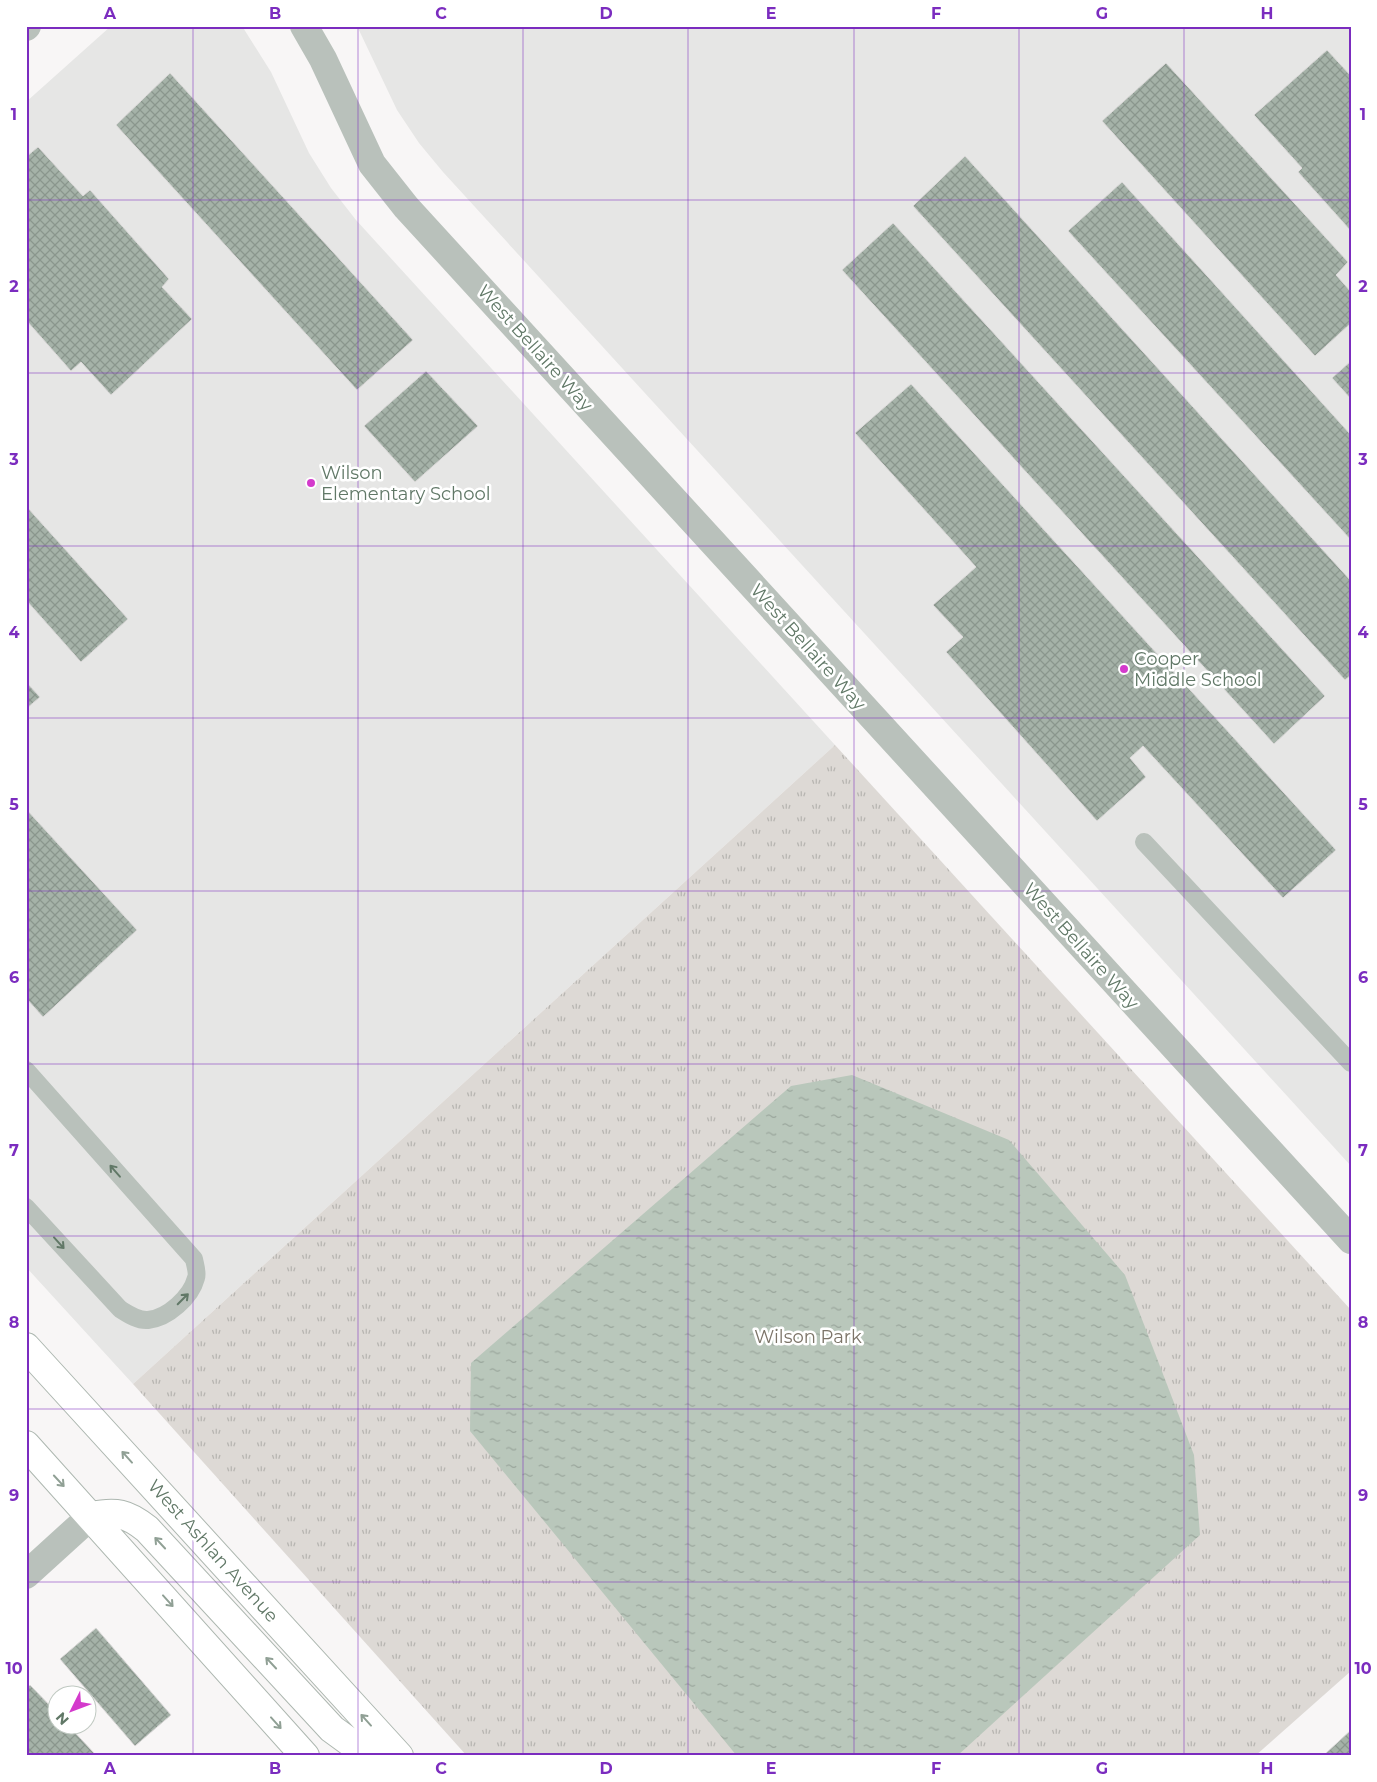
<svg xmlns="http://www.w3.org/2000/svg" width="1377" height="1782" viewBox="0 0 1377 1782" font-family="Montserrat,sans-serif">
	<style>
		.built { fill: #e6e6e5 }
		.grass { fill: url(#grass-tufts) }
		.water { fill: url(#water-ripples) }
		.building { fill: url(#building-cross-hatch); stroke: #dad8d8 }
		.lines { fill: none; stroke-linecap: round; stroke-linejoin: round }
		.primary-casing { stroke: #adb7b0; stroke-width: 30 }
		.service { stroke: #b9c1bb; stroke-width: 18 }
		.minor { stroke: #b9c1bb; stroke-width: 28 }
		.tertiary { stroke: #b9c1bb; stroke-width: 28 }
		.primary { stroke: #fff; stroke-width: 28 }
		.oneway { stroke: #617867 }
		.oneway2 { stroke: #90a095 }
		.grid { fill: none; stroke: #7b2cbf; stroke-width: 1; stroke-opacity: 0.55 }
		.poi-dot { fill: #d43acc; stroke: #fff; stroke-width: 2 }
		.labels { text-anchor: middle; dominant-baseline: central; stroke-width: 5; stroke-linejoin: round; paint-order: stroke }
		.street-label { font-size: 18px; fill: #617867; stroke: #fff }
		.poi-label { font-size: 18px; fill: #617867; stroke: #fff; text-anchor: start }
		.park-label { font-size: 18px; fill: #7c7468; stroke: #fff }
		.neatline { fill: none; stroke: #7b2cbf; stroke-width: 2 }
		.grid-label { font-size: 16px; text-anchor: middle; font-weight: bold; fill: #7b2cbf }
	</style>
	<defs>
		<pattern id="grass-tufts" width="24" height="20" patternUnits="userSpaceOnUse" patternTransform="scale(1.25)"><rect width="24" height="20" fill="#ddd9d5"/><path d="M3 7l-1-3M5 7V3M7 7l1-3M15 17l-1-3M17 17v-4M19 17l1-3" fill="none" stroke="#b7b5b1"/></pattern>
		<pattern id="water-ripples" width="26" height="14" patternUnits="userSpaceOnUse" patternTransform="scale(1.25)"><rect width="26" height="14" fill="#b9c7bb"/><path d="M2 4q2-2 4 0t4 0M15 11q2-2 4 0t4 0" fill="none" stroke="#9aa69c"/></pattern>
		<pattern id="building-cross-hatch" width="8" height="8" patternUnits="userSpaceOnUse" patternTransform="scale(1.25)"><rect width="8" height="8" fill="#a5b2a8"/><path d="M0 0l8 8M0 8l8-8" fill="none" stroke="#8a968d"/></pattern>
	</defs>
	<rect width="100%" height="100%" fill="#f8f6f6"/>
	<path class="built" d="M111 26H242L271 72 309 153 331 188 356 220 835 745 133 1384 26 1267V102Z
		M357 26H1351V1166L443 172 419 143 397 110Z"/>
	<path class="grass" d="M835 745 1351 1310V1671L1255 1756H467L133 1384Z"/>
	<path class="water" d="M852 1075 1009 1140 1125 1275 1194 1455 1200 1535 957 1756H737L470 1431 471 1363 791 1086Z"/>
	<path class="building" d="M1327 50 1351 76V231L1298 172 1302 168 1254 115Z
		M1166 63 1348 262 1336 275 1351 292V323L1315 356 1102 121Z
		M170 73 413 340 357 390 116 125Z
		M38 147 83 196 90 190 169 279 162 287 192 319 111 395 81 362 71 371 26 320V157Z
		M965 156 1351 581V675L1345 680 913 206Z
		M1122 182 1351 435V540L1068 231Z
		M893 223 1325 696 1274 744 842 270Z
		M1351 361V399L1332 378Z
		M426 371 478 426 415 482 364 426Z
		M911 384 1336 850 1283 898 1143 746 1130 758 1146 777 1097 821 946 652 963 637 933 605 976 567 855 433Z
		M26 506 128 619 81 662 26 600Z
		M26 682 40 697 26 709Z
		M26 809 137 930 43 1017 26 998Z
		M96 1628 171 1715 135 1746 60 1659Z
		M30 1685 58 1714V1724H67L94 1753 92 1756H26V1730L29 1728 26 1726V1689Z
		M1351 1730V1756H1325L1324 1755Z"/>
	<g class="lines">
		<g class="primary-casing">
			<path id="primary" d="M26 1347 399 1756
				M26 1445 305 1756
				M91 1516C116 1511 127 1513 147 1529L332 1729 369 1756"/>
		</g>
		<path class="service" d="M1144 842 1351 1063
			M26 1070 194 1259C195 1265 198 1273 196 1278 191 1297 168 1318 148 1320 138 1321 128 1314 120 1309L26 1207"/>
		<path class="minor" d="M304 26 323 59 372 164 406 207 1351 1240
			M26 1575 91 1516"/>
		<path class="tertiary" d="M26 27 27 26"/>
		<use href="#primary" class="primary"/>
	</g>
	<defs><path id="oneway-shaft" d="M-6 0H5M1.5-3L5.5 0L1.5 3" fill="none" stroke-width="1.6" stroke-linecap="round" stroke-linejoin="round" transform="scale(1.25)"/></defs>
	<g class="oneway">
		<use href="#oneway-shaft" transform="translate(115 1171) rotate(-131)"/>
		<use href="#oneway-shaft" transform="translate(59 1243) rotate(48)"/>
		<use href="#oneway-shaft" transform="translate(183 1299) rotate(-45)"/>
	</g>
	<g class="oneway2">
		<use href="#oneway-shaft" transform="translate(127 1457) rotate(-132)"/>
		<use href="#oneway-shaft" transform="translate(59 1481) rotate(47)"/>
		<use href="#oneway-shaft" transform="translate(160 1543) rotate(-133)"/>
		<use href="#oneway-shaft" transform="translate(168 1601) rotate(48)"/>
		<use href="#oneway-shaft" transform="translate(271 1663) rotate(-133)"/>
		<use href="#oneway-shaft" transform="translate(366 1720) rotate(-132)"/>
		<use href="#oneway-shaft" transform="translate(276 1723) rotate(48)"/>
	</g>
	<path class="grid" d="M193 26V1756M358 26V1756M523 26V1756M688 26V1756M854 26V1756M1019 26V1756M1184 26V1756M26 200H1351M26 373H1351M26 546H1351M26 718H1351M26 891H1351M26 1064H1351M26 1236H1351M26 1409H1351M26 1582H1351"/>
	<g class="poi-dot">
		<circle cx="311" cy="483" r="5"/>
		<circle cx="1124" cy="669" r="5"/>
	</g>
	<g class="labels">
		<g class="street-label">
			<text transform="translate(535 348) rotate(48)">West Bellaire Way</text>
			<text transform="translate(808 647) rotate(48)">West Bellaire Way</text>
			<text transform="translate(1081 946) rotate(48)">West Bellaire Way</text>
			<text transform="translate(213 1551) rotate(48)">West Ashlan Avenue</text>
		</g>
		<g class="poi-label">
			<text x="321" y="473">Wilson<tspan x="321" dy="21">Elementary School</tspan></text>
			<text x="1134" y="659">Cooper<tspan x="1134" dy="21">Middle School</tspan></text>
		</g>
		<g class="park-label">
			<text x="808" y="1337">Wilson Park</text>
		</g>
	</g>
	<rect width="1377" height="1782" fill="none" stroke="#ffffff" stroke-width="55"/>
	<g transform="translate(72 1710) rotate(228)"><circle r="24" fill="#ffffff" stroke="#c0c9c2"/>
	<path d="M0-4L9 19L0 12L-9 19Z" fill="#d43acc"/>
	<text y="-8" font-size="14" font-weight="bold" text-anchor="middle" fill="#617867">N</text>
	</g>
	<rect x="28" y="28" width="1322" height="1726" class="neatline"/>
	<g class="grid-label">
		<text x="110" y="19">A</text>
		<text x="275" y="19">B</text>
		<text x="441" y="19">C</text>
		<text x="606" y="19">D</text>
		<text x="771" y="19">E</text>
		<text x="936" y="19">F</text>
		<text x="1102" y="19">G</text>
		<text x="1267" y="19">H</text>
		<text x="14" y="120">1</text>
		<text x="1363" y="120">1</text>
		<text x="14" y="292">2</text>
		<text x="1363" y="292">2</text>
		<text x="14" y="465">3</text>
		<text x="1363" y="465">3</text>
		<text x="14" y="638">4</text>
		<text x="1363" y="638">4</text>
		<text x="14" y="810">5</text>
		<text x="1363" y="810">5</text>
		<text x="14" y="983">6</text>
		<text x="1363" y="983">6</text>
		<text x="14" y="1156">7</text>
		<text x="1363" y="1156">7</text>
		<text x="14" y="1328">8</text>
		<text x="1363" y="1328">8</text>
		<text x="14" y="1501">9</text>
		<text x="1363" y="1501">9</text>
		<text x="14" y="1674">10</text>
		<text x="1363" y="1674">10</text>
		<text x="110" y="1774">A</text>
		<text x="275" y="1774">B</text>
		<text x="441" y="1774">C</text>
		<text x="606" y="1774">D</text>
		<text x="771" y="1774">E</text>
		<text x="936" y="1774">F</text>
		<text x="1102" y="1774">G</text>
		<text x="1267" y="1774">H</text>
	</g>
</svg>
